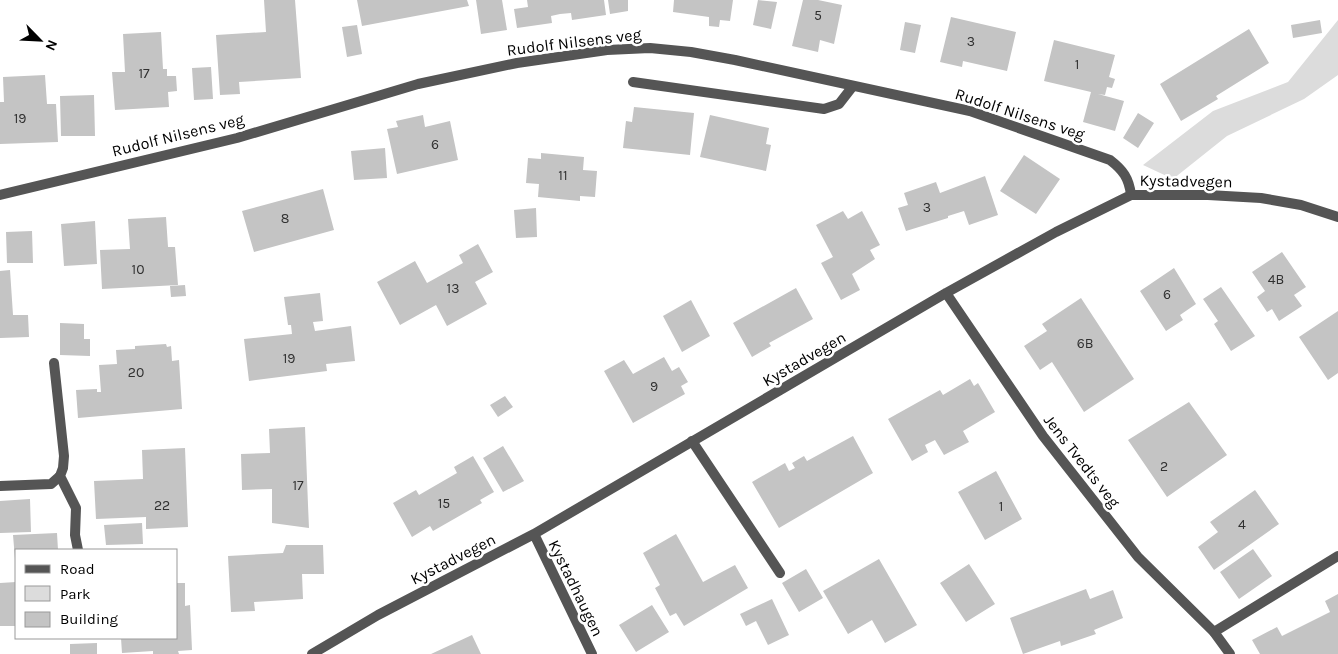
<svg xmlns="http://www.w3.org/2000/svg" width="1338" height="654" viewBox="0 0 1338 654" font-family="Karla,sans-serif">
	<style>
		.green { fill: #dcdcdc }
		.building { fill: #c4c4c4 }
		.lines { fill: none; stroke-linecap: round; stroke-linejoin: round }
		.lane { stroke: #555; stroke-width: 10 }
		.street { stroke: #555; stroke-width: 10 }
		.labels { text-anchor: middle; dominant-baseline: central; stroke-width: 5; stroke-linejoin: round; paint-order: stroke }
		.number-label { font-size: 14px; fill: #313131 }
		.street-label { font-size: 16px; fill: #000; stroke: #fff }
	</style>
	<rect width="100%" height="100%" fill="#fff"/>
	<path class="green" d="M1338 20V75L1304 99 1227 136 1173 179 1143 165 1213 111 1288 82Z"/>
	<path class="building" d="M264 0H295L301 78 239 82 240 94 220 95 216 35 266 32Z
		M357 0H467L469 6 362 26Z
		M476 0H502L507 30 481 34Z
		M527 0H604L606 15 572 20 571 13 560 14 551 16 552 23 517 28 514 9 528 7Z
		M608 0H628V11L610 14Z
		M674 0H733L730 21 720 20 719 27 709 26V17L673 12Z
		M758 0 777 2 771 29 753 25Z
		M803 0H818L842 5 834 44 820 40 818 52 792 46Z
		M951 17 1016 32 1007 71 963 61 962 67 940 62Z
		M1320 20 1322 33 1293 38 1291 25Z
		M905 22 921 25 915 53 900 50Z
		M357 25 362 54 347 57 342 27Z
		M1249 29 1269 63 1216 96 1218 99 1181 121 1160 84Z
		M161 32 163 69H167V76H176L177 91 168 92 169 107 115 110 112 72H125L123 34Z
		M1054 40 1115 55 1109 77 1115 79 1112 88 1107 87 1105 95 1098 94 1124 101 1115 131 1083 122 1091 92 1044 81Z
		M211 67 213 99 194 100 192 68Z
		M45 75 47 104H56L58 142 0 144V102H4L3 77Z
		M94 95 95 136H61L60 96Z
		M634 107 694 113 690 155 623 148 626 121 632 122Z
		M1138 113 1154 123 1138 148 1123 138Z
		M423 115 425 127 450 121 458 160 397 174 387 129 398 127 396 121Z
		M710 115 769 128 766 144 771 145 766 171 700 157Z
		M385 148 387 178 354 180 351 151Z
		M541 153 584 157 583 170 597 171 595 197 580 196V201L538 197 539 184 526 183 528 158 541 159Z
		M1024 155 1060 179 1036 214 1000 191Z
		M985 176 998 215 969 225 964 211 948 216V218L906 231 898 208 908 205 904 193 936 182 940 193Z
		M323 189 334 230 254 252 242 211Z
		M536 208 537 237 516 238 514 210Z
		M843 211 848 219 862 211 880 245 870 250 875 259 852 274 860 290 841 300 821 263 833 257 816 225Z
		M166 217 168 247H175L178 285 102 289 100 250 130 249 128 219Z
		M95 221 97 264 64 266 61 224Z
		M32 231 33 263H7L6 232Z
		M478 244 493 272 475 282 487 304 447 326 436 305 400 325 377 282 415 261 427 283 463 263 459 255Z
		M1282 252 1306 287 1294 295 1302 306 1279 321 1272 309 1267 312 1257 297 1265 291 1252 272Z
		M1174 268 1196 304 1180 315 1183 320 1166 331 1140 291Z
		M10 270 13 315H28L29 337 0 338V271Z
		M185 285 186 296 171 297 170 286Z
		M1221 287 1255 336 1231 351 1214 324 1218 321 1203 299Z
		M796 288 813 319 769 343 771 346 752 357 733 323Z
		M320 293 323 321 313 322 315 331 351 326 355 361 326 364 327 371 249 381 244 339 292 334 291 325H288L284 297Z
		M1081 298 1134 379 1084 412 1052 362 1040 370 1024 346 1047 331 1042 324Z
		M691 300 710 336 682 352 663 316Z
		M1338 311V373L1328 380 1299 337Z
		M60 323 84 324V339H90V356L60 355Z
		M166 344 167 347 171 346 172 361 179 360 182 409 78 418 76 390 97 389V392H101L99 365 117 364 116 350 135 349V346Z
		M664 357 672 371 679 367 688 382 681 386 685 394 633 423 604 371 624 360 633 374Z
		M970 379 974 386 978 383 995 412 963 431 969 442 944 455 935 440 925 445 928 452 912 461 888 419 940 390 943 395Z
		M505 396 513 407 498 417 490 405Z
		M1189 402 1227 455 1167 497 1128 440Z
		M305 427 308 505 309 528 272 523V489L242 490 241 454 270 453 269 429Z
		M853 436 873 473 779 528 752 482 785 463 789 471 795 468 792 463 804 456 807 461Z
		M503 446 524 481 503 492 483 458Z
		M185 448 188 527 146 529V517L96 519 94 481 143 479 142 450Z
		M473 456 494 492 480 500 482 503 433 531 430 526 412 537 393 503 416 490 419 495 457 473 454 467Z
		M996 471 1022 519 985 540 958 492Z
		M1255 490 1279 524 1214 570 1198 547 1218 532 1210 522Z
		M30 499 31 532 0 533V501Z
		M142 523 143 544 106 545 104 525Z
		M57 533 58 550H16L15 559 13 535Z
		M676 534 703 582 735 565 748 588 684 626 676 613 670 616 655 588 660 585 643 553Z
		M286 545H323L324 574H302L303 599 254 602 255 611 231 612 228 556 283 553Z
		M1253 549 1272 576 1239 599 1220 572Z
		M879 559 917 625 885 643 872 620 848 634 823 591Z
		M969 564 995 604 966 622 940 583Z
		M806 569 823 598 799 612 782 583Z
		M16 582V626H0V583Z
		M176 583H185V606L190 605 192 650 178 651 179 654H153V651L122 653 121 638H176Z
		M1086 589 1090 599 1113 590 1123 618 1094 630 1096 634 1061 646 1060 641 1023 654 1010 618Z
		M1338 594V654H1260L1252 640 1277 627 1282 636 1330 612 1325 601Z
		M772 599 789 635 768 645 756 621 746 626 740 614Z
		M652 605 669 632 636 652 619 625Z
		M472 635 481 654H431Z
		M97 643V654H70V644Z"/>
	<g class="lines">
		<path class="lane" d="M633 82 824 109 839 104 853 86
			M54 363 64 456 63 468 60 476 76 508 75 535 78 550
			M692 441 780 573
			M1214 632 1338 556"/>
		<path class="street" d="M0 195 237 138 418 84 517 63 607 50 650 48 691 52 735 60 970 111 1110 160C1123 170 1129 178 1131 195
			M946 293 1043 436 1138 557 1214 632 1230 654
			M0 486 51 484 60 476
			M534 534 592 654
			M312 654 378 615 534 534 946 293 1056 232 1131 195H1208L1261 198 1301 205 1338 217"/>
	</g>
	<g class="labels">
		<g class="number-label">
			<text x="818" y="15">5</text>
			<text x="971" y="41">3</text>
			<text x="1077" y="64">1</text>
			<text x="144" y="73">17</text>
			<text x="20" y="118">19</text>
			<text x="435" y="144">6</text>
			<text x="563" y="175">11</text>
			<text x="927" y="207">3</text>
			<text x="285" y="218">8</text>
			<text x="138" y="269">10</text>
			<text x="1276" y="279">4B</text>
			<text x="453" y="288">13</text>
			<text x="1167" y="294">6</text>
			<text x="1085" y="343">6B</text>
			<text x="289" y="358">19</text>
			<text x="136" y="372">20</text>
			<text x="654" y="386">9</text>
			<text x="1164" y="466">2</text>
			<text x="298" y="485">17</text>
			<text x="444" y="503">15</text>
			<text x="162" y="505">22</text>
			<text x="1001" y="506">1</text>
			<text x="1242" y="524">4</text>
		</g>
		<g class="street-label">
			<text transform="translate(574 42) rotate(-7)">Rudolf Nilsens veg</text>
			<text transform="translate(1020 114) rotate(18)">Rudolf Nilsens veg</text>
			<text transform="translate(178 135) rotate(-14)">Rudolf Nilsens veg</text>
			<text transform="translate(1186 181) rotate(1)">Kystadvegen</text>
			<text transform="translate(804 359) rotate(-30)">Kystadvegen</text>
			<text transform="translate(1082 461) rotate(52)">Jens Tvedts veg</text>
			<text transform="translate(453 559) rotate(-27)">Kystadvegen</text>
			<text transform="translate(576 588) rotate(64)">Kystadhaugen</text>
		</g>
	</g>
	<rect x="15" y="549" width="162" height="90" fill="#ffffff" stroke="#999999"/>
	<rect x="25" y="565" width="25" height="8" fill="#555555" stroke="#999999"/>
	<text x="60" y="574" font-size="15" fill="#000000">Road</text>
	<rect x="25" y="586" width="25" height="15" fill="#dcdcdc" stroke="#999999"/>
	<text x="60" y="599" font-size="15" fill="#000000">Park</text>
	<rect x="25" y="612" width="25" height="15" fill="#c4c4c4" stroke="#999999"/>
	<text x="60" y="624" font-size="15" fill="#000000">Building</text>
	<g transform="translate(40 40) rotate(114)" stroke="#ffffff" stroke-width="4" paint-order="stroke">
	<path d="M0-4L9 19L0 12L-9 19Z" fill="#000000"/>
	<text y="-8" font-size="14" font-weight="bold" text-anchor="middle" fill="#000000">N</text>
	</g>
</svg>
